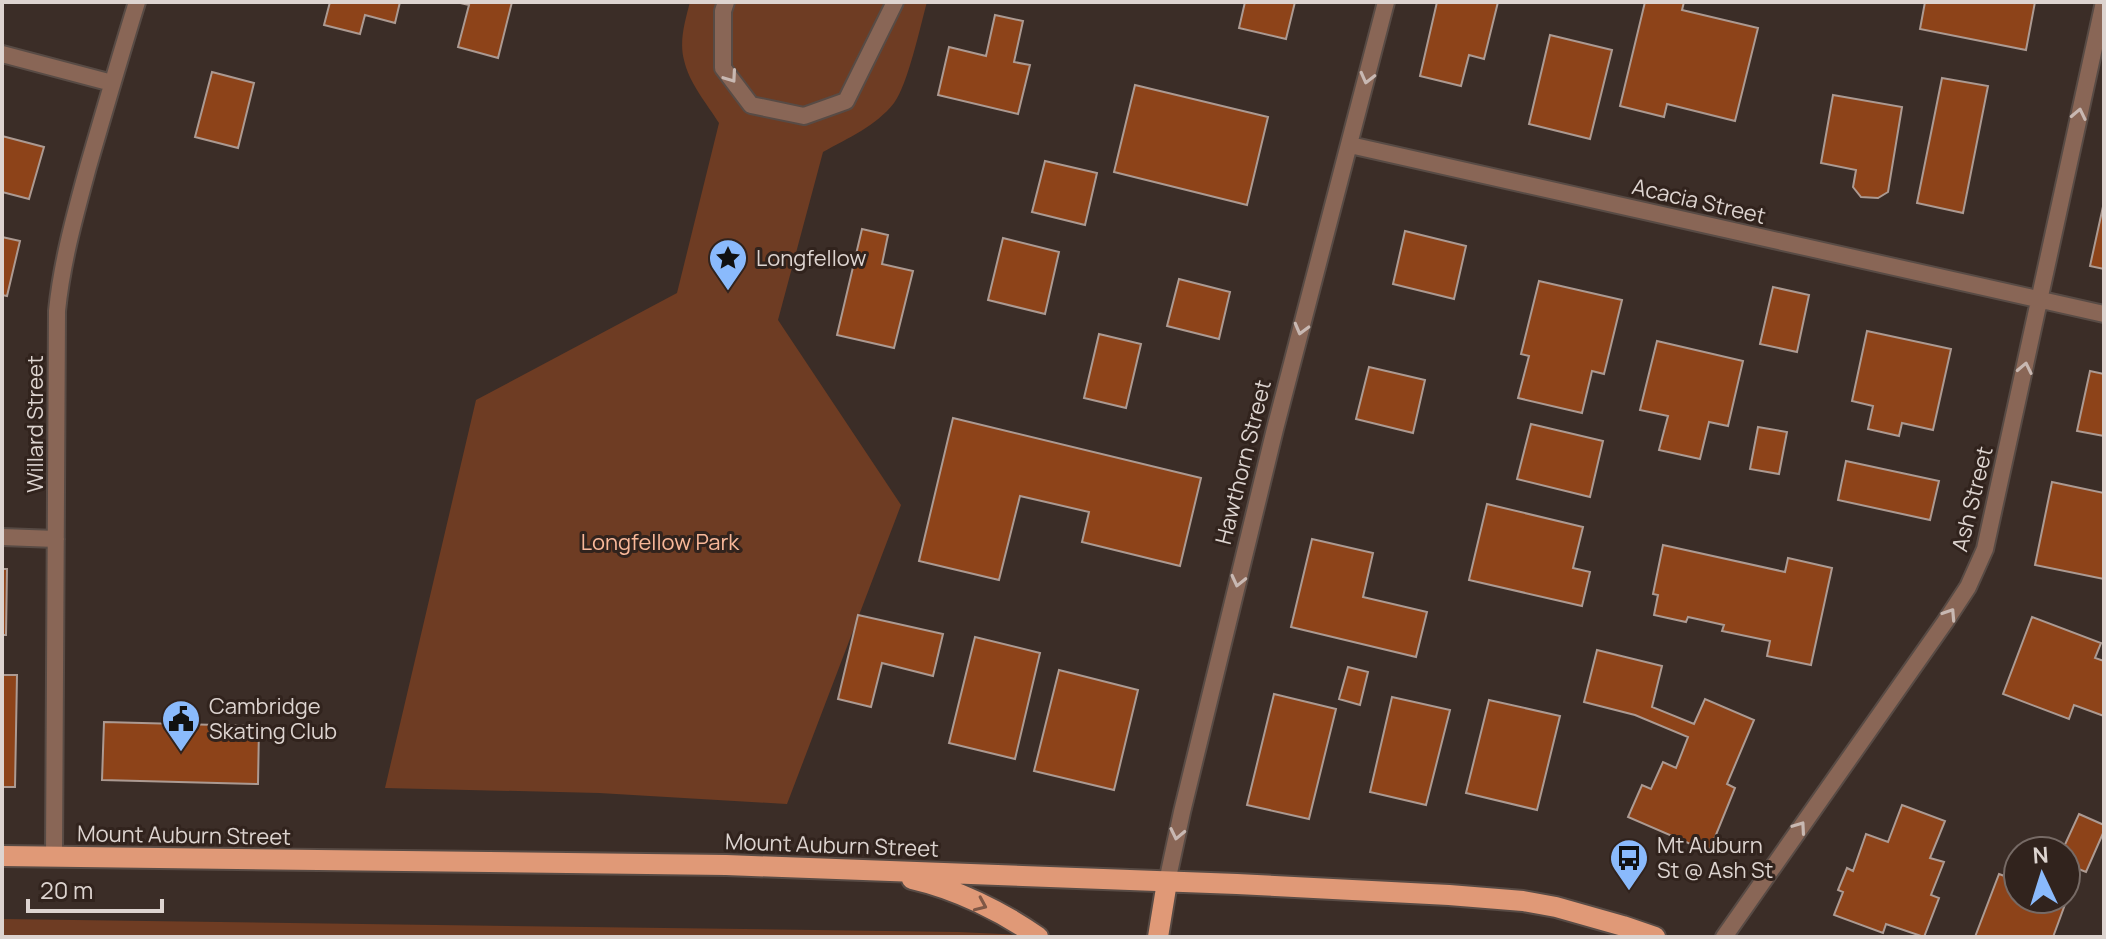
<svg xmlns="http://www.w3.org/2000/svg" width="2106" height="939" viewBox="0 0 2106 939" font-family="Manrope,sans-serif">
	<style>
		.green { fill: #6e3c23 }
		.building { fill: #8d4319; stroke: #ac9a92; stroke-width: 2 }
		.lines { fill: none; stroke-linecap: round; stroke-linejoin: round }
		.minor-casing { stroke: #584b45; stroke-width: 20 }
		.primary-casing { stroke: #584b45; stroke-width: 24 }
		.minor { stroke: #896656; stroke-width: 16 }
		.primary { stroke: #e09977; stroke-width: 20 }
		.oneway { stroke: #c8b8b2 }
		.oneway2 { stroke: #805846 }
		.labels { text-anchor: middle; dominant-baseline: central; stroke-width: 6; stroke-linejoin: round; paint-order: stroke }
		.street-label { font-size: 22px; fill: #ddd4d0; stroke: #31231d }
		.poi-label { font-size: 22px; fill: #ddd4d0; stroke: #31231d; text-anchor: start }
		.park-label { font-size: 22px; fill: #f9b899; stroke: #31231d }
	</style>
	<rect width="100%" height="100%" fill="#3b2d27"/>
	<path class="green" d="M690 2H927C920 27 908 84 894 103 876 126 848 138 823 152L778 320 901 505 787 804 599 793 385 788 476 400 677 293 719 123C707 104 689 83 684 60 679 41 685 21 690 2Z
		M2 919 958 932 1065 937H2Z"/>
	<path class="building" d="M330 2H400L395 23 365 15 360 34 324 25Z
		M456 2H512L498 58 458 47 469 5Z
		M1245 2H1295L1286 39 1239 28Z
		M1437 2H1498L1484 59 1469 55 1461 86 1420 76Z
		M1645 2H1684L1682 10 1758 28 1735 121 1667 104 1664 117 1620 106Z
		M1925 2H2035L2026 50 1920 29Z
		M995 15 1023 21 1014 62 1030 65 1018 114 938 95 949 47 986 56Z
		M1550 35 1612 50 1590 139 1529 124Z
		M212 72 254 83 238 148 195 137Z
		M1942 78 1988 86 1963 213 1917 203Z
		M1135 85 1268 117 1247 205 1114 172Z
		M1833 95 1902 107 1888 192 1878 198 1861 197 1853 187 1856 170 1821 163Z
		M2 136 44 147 29 199 2 192Z
		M1045 161 1097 173 1085 225 1032 212Z
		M2104 202V269L2090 266Z
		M862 229 888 235 882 264 913 271 894 348 837 335Z
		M1405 231 1466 246 1454 299 1393 284Z
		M2 237 20 241 7 296 2 295Z
		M1003 238 1059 252 1045 314 988 300Z
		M1179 279 1230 292 1219 339 1167 326Z
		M1539 281 1622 300 1604 374 1592 371 1582 413 1518 398 1529 356 1521 354Z
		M1773 287 1809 295 1797 352 1760 344Z
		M1867 331 1951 349 1933 430 1902 423 1899 436 1868 429 1873 406 1852 401Z
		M1099 334 1141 344 1126 408 1084 398Z
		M1657 341 1743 361 1728 426 1709 422 1700 459 1659 450 1668 416 1640 410Z
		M1369 367 1425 380 1413 433 1356 419Z
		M2090 371 2104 374V436L2077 431Z
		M953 418 1201 478 1180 566 1082 542 1089 512 1020 496 999 580 919 561Z
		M1531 424 1603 441 1590 497 1517 479Z
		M1758 427 1787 432 1779 474 1750 469Z
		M1846 461 1939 481 1930 520 1838 500Z
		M2052 482 2104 493V579L2035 565Z
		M1487 504 1583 527 1573 568 1590 572 1582 606 1469 580Z
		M1312 539 1373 553 1363 597 1427 612 1416 657 1291 627Z
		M1663 545 1785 572 1788 558 1832 568 1811 665 1767 656 1770 641 1722 631 1724 625 1688 617 1686 622 1654 615 1658 595 1653 594Z
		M2 569H7L6 635H2Z
		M858 615 943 634 933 676 882 663 871 707 838 699Z
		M2032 617 2101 643 2095 658 2104 661V716L2074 705 2069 719 2003 694Z
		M975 637 1040 653 1015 759 949 743Z
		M1597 650 1662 666 1652 707 1694 724 1705 699 1754 720 1727 784 1735 788 1709 852 1628 817 1642 785 1651 789 1663 762 1676 768 1688 737 1635 715 1584 702Z
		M1348 667 1368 672 1360 705 1339 699Z
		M1059 670 1138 690 1114 790 1034 771Z
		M2 675H17L15 787H2Z
		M1274 694 1336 709 1309 819 1247 805Z
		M1392 697 1450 710 1426 805 1370 792Z
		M1489 700 1560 716 1537 810 1466 793Z
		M104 722 259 726 258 784 102 780Z
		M1902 805 1945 821 1930 858 1944 862 1931 895 1939 898 1924 937 1886 924 1883 933 1834 915 1843 892 1838 890 1847 868 1853 871 1866 834 1888 842Z
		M2079 814 2104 825V831L2086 872 2066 864V851H2062Z
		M1999 874 2018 881V899H2067L2053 937H1975Z"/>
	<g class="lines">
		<g class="minor-casing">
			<path id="minor" d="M726 2 723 11V68L751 105 804 116 846 101 895 2
				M2 54 112 83
				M1350 145 2104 314
				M2 537 56 539
				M54 856 57 311C62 261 75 215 88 167 104 112 120 57 137 2
				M1167 882 1182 812 1275 429 1386 2
				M1724 937 1945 622 1968 587 1985 549 2104 2"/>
		</g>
		<g class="primary-casing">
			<path id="primary" d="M2 856 726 865 1237 884 1449 895 1523 901 1556 907 1623 926 1655 937
				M912 879C956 889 1001 911 1038 937
				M1158 937 1167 882"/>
		</g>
		<use href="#minor" class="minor"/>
		<use href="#primary" class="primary"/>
	</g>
	<defs><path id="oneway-chevron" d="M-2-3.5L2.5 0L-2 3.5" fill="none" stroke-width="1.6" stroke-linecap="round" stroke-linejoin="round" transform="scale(2)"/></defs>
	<g class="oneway">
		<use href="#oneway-chevron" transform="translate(731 77) rotate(55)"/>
		<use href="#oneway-chevron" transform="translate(1367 78) rotate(104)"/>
		<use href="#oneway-chevron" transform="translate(2079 114) rotate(-78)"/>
		<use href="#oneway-chevron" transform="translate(1301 329) rotate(105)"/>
		<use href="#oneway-chevron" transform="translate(2025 368) rotate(-78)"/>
		<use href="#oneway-chevron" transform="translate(1238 581) rotate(103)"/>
		<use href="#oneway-chevron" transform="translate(1950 614) rotate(-57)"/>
		<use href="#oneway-chevron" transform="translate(1800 827) rotate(-55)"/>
		<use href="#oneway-chevron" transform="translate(1177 834) rotate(102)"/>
	</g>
	<use class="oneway2" href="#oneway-chevron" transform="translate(981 905) rotate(24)"/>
	<defs>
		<g id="sight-pin" transform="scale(2)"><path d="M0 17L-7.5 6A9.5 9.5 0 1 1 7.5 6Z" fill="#8abafc" stroke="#31231d"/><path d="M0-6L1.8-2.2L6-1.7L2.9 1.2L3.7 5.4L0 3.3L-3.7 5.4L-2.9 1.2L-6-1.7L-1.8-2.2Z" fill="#111"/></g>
		<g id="civic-pin" transform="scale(2)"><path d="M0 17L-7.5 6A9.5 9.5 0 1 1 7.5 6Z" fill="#8abafc" stroke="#31231d"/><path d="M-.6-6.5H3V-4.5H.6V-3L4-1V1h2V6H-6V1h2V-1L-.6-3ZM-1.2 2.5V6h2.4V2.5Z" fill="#111"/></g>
		<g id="bus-pin" transform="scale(2)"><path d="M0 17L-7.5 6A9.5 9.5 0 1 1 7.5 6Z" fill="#8abafc" stroke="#31231d"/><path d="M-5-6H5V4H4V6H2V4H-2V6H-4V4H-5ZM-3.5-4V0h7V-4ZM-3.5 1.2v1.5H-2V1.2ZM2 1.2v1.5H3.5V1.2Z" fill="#111"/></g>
	</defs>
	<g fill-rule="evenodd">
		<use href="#sight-pin" x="728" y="258"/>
		<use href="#civic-pin" x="181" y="719"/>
		<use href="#bus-pin" x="1629" y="858"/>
	</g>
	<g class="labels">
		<g class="street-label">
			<text transform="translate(1699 201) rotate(13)">Acacia Street</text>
			<text transform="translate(35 424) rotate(-90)">Willard Street</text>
			<text transform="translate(1243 462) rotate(-76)">Hawthorn Street</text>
			<text transform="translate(1972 499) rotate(-76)">Ash Street</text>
			<text transform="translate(184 835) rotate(1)">Mount Auburn Street</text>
			<text transform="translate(832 845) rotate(2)">Mount Auburn Street</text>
		</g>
		<g class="poi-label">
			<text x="756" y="258">Longfellow</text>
			<text x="209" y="706">Cambridge<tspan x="209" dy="25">Skating Club</tspan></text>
			<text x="1657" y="845">Mt Auburn<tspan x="1657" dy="25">St @ Ash St</tspan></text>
		</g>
		<g class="park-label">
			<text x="660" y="542">Longfellow Park</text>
		</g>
	</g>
	<rect width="2106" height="939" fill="none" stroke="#ddd4d0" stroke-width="8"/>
	<g transform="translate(2042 875) rotate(356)"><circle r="38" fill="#31231d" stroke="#766a65" stroke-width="2"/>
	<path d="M0-6L14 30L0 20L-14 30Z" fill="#8abafc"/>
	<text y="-12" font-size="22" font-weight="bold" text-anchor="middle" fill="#ddd4d0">N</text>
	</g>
	<path d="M28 899v12h134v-12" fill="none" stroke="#ddd4d0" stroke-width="4"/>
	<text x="40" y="899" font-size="24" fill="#ddd4d0" stroke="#31231d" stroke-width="6" paint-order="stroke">20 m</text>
</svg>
